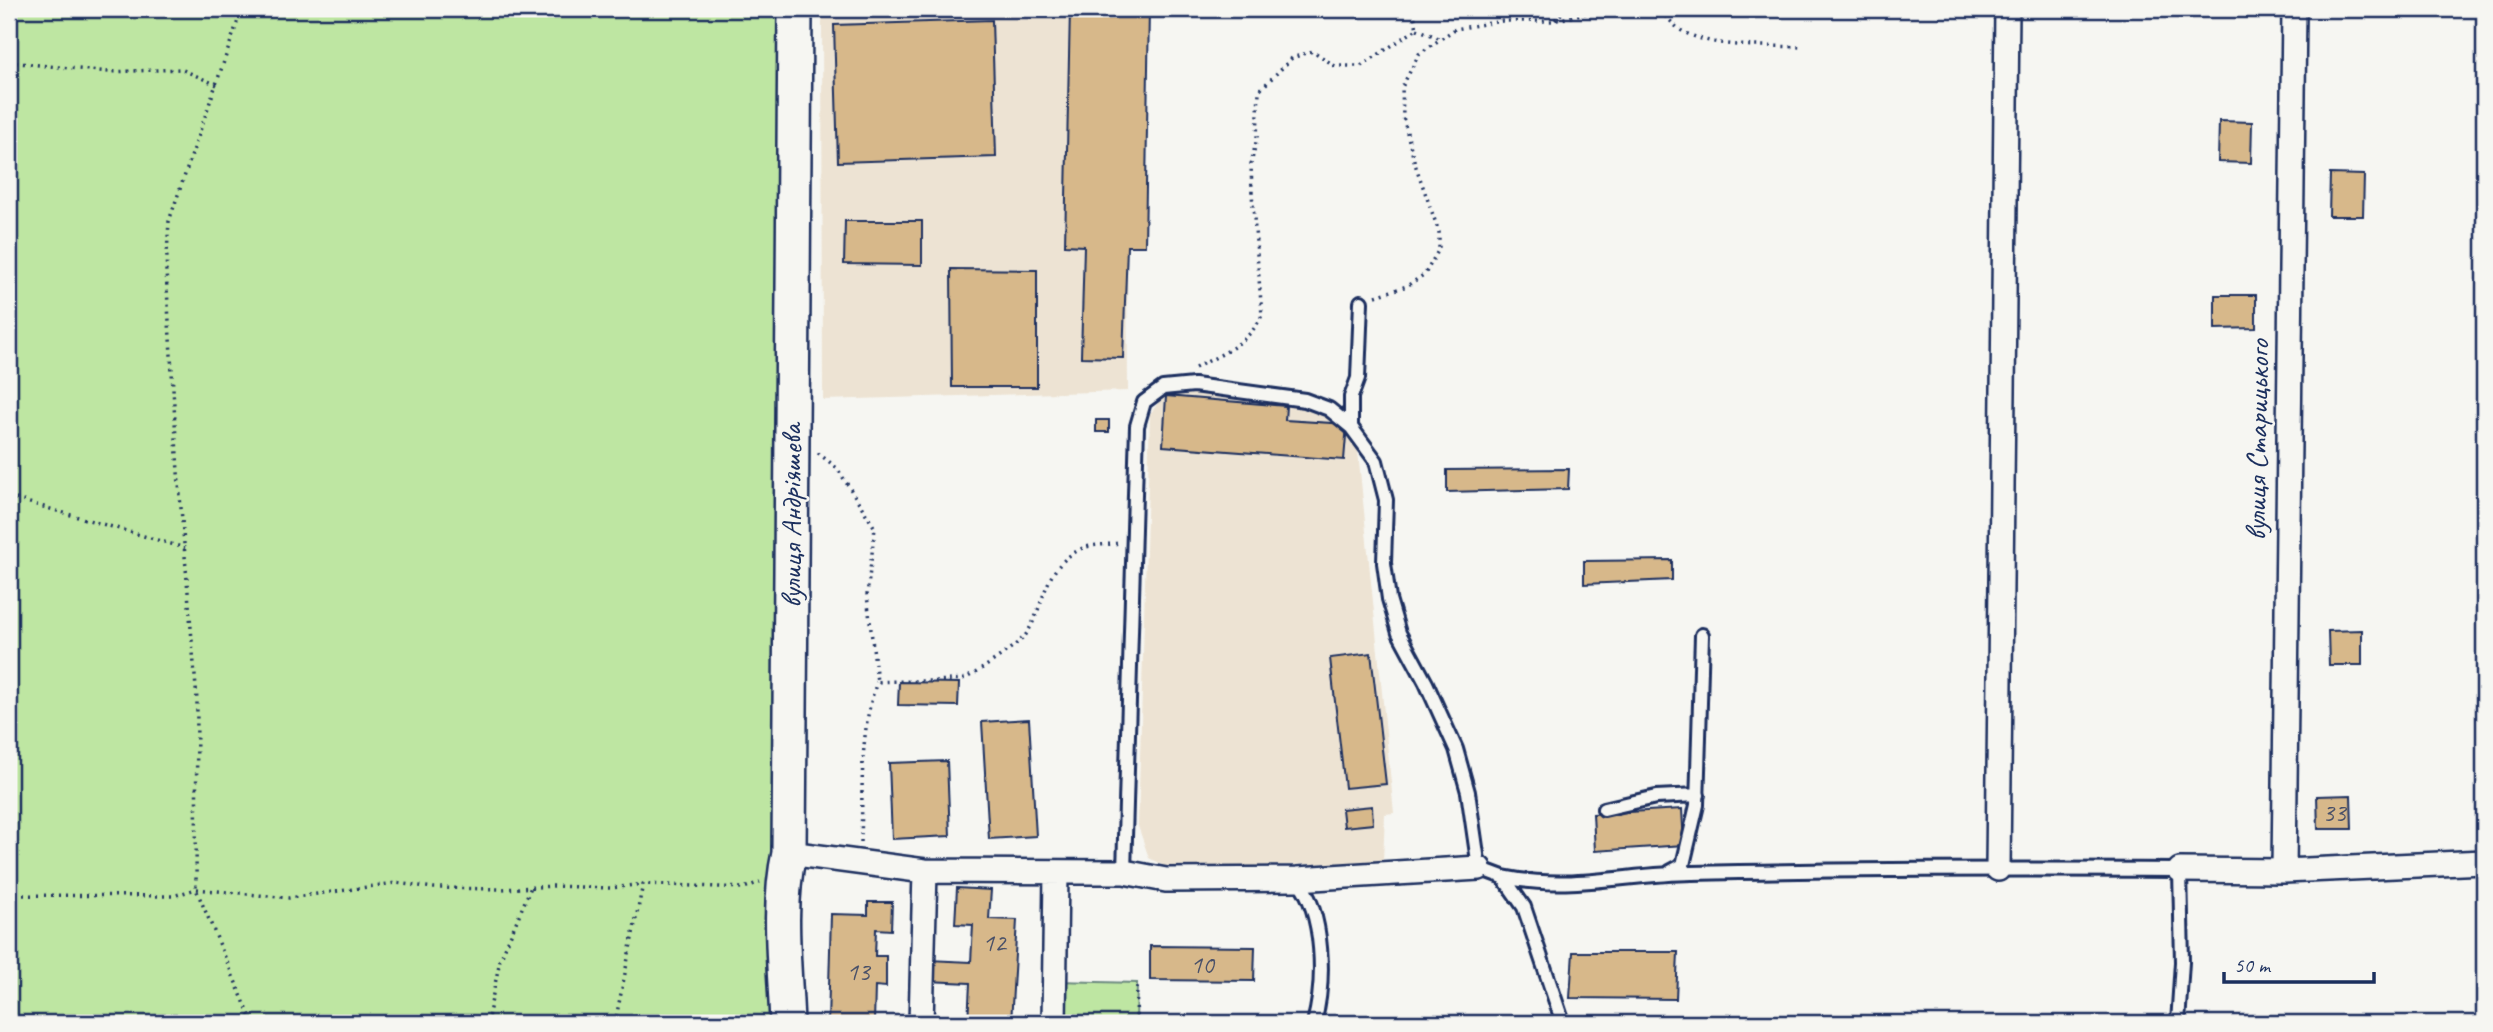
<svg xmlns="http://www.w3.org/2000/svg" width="2493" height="1032" viewBox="0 0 2493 1032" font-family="Caveat,sans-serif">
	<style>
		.built { fill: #ede3d3 }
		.green { fill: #bee6a2; stroke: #6c8a80; stroke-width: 2 }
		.building { fill: #d7b88a; stroke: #1b2f5e; stroke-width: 2 }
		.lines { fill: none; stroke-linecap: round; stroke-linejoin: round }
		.lane-casing { stroke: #1b2f5e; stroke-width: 18 }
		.street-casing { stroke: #1b2f5e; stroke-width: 28 }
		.secondary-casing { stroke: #1b2f5e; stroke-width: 38 }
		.path { stroke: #1b2f5e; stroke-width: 3.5; stroke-dasharray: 2 5; stroke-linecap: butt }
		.lane { stroke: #f6f6f2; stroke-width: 12 }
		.street { stroke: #f6f6f2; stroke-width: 23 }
		.secondary { stroke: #f6f6f2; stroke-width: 33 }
		.labels { text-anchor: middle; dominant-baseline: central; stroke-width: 5; stroke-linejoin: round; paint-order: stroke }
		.number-label { font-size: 26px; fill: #4a5169 }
		.street-label { font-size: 30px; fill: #1b2f5e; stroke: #f6f6f2 }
	</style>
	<rect width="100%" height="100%" fill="#f6f6f2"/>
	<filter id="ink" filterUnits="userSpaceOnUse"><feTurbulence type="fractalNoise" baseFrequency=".0143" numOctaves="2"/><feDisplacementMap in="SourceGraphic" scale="14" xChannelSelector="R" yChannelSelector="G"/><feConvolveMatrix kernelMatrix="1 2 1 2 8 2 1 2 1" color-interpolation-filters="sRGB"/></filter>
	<g filter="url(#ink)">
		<path class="built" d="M822 9H1247V16L1149 19 1127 246 1128 391 823 400Z
			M1166 392 1285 400 1340 420 1358 451 1394 813 1385 814 1383 861 1172 870 1149 858 1138 826 1150 414Z"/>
		<path class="green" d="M9 9H793L788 1023H9Z
			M1056 981 1137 983 1136 1023H1054Z"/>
		<path class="building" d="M1070 9H1149L1145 246H1127L1123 358 1081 357 1084 246 1065 245Z
			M992 20 996 157 838 162 834 25Z
			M2219 121 2252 122 2251 163 2218 162Z
			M2330 174 2364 175 2363 216H2329Z
			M845 221H922V265L844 264Z
			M951 269 1037 270V387H952Z
			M2215 295H2256V328L2215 329Z
			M1166 396 1286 406 1285 420 1347 424 1344 460 1163 446Z
			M1096 420H1109V432H1096Z
			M1569 469 1568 489 1447 492V470Z
			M1672 560V580L1584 584V561Z
			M2362 630V665H2329L2328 631Z
			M1371 653 1386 784 1345 788 1330 658Z
			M899 682 959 683 958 706 898 705Z
			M1029 719 1036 836 989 839 982 722Z
			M947 761 950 836 892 839 889 763Z
			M2351 795 2352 829H2318L2317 796Z
			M1372 806 1373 824 1344 827 1342 809Z
			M1682 809 1684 845 1595 851 1593 814Z
			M957 888 991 890 989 919 1017 920 1011 1023H968L970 983 928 981 929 960 971 962 973 925 955 924Z
			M868 902H892L891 930 876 929 875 956H886V987L875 986 874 1023H828L831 914 868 915Z
			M1150 946 1255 947 1254 981 1150 980Z
			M1573 952H1678L1676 999 1570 998Z"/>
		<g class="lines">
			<g class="lane-casing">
				<path id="lane" d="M1351 427V397L1358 378 1361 302
					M1604 809 1656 797 1698 795
					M1124 872 1137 426 1144 402 1163 388 1194 385 1305 400 1329 409 1351 427 1376 461 1386 500 1384 563 1389 599 1399 633 1426 683 1456 749 1468 792 1479 868 1503 877 1524 907 1563 1023
					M1670 872 1683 865 1697 805 1702 635
					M1503 877C1570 891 1626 874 1692 873 1855 869 2018 869 2180 870L2182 962 2178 1023
					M1297 879C1325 914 1325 982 1314 1023"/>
			</g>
			<g class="street-casing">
				<path id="street" d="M789 853 925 871 1124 872 1166 880 1297 879 1479 868
					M1998 869 2007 9
					M2180 870 2284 871 2484 862
					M2284 871 2294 9
					M921 1023 925 871
					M1054 1023 1056 872"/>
			</g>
			<g class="secondary-casing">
				<path id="secondary" d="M787 1023C785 967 777 908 789 853L795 9"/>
			</g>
			<path class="path" d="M242 9 169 221 166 271 178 472 197 700 196 889 253 1023
				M1653 9C1668 14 1674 29 1688 34 1721 49 1765 45 1801 47
				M1555 20 1566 9
				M1417 29 1441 39
				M9 62 109 72 181 69 217 85
				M1376 296 1407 286 1425 274 1439 249V232L1415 164 1403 117 1402 87 1419 54 1455 29 1502 21H1553L1603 9
				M1195 368C1221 354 1249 344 1262 315L1252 193 1251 164 1257 138 1259 91 1292 58 1313 51 1335 66H1361L1417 29 1413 9
				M818 453 837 468 875 528 867 595 877 682C896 680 956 683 968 677 980 671 1017 645 1025 636 1046 606 1041 571 1077 551 1090 543 1104 546 1118 543
				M9 497 185 548
				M861 842C863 790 859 731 877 682
				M9 895 173 896 196 889 289 898 396 883 434 888 502 889 554 886 611 888 643 884
				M487 1023 500 960 531 887
				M615 1023 643 884 744 888 760 882
				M1136 1023 1137 983"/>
			<use href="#lane" class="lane"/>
			<use href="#street" class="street"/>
			<use href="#secondary" class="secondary"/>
		</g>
	</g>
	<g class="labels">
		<g class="number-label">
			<text x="2334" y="812">33</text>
			<text x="994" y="942">12</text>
			<text x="1202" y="964">10</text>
			<text x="858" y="971">13</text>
		</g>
		<g class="street-label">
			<text transform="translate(2257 440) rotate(-89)">вулиця Старицького</text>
			<text transform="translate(791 516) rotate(-90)">вулиця Андріяшева</text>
		</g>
	</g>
	<rect width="2493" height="1032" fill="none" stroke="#f6f6f2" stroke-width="35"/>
	<rect x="18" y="18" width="2458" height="997" fill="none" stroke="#1b2f5e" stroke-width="2.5" filter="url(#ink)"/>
	<path d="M2224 972v10h150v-10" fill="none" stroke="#1b2f5e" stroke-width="3.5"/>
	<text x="2234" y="972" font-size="21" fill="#1b2f5e" stroke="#f6f6f2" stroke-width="5" paint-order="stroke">50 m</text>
</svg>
